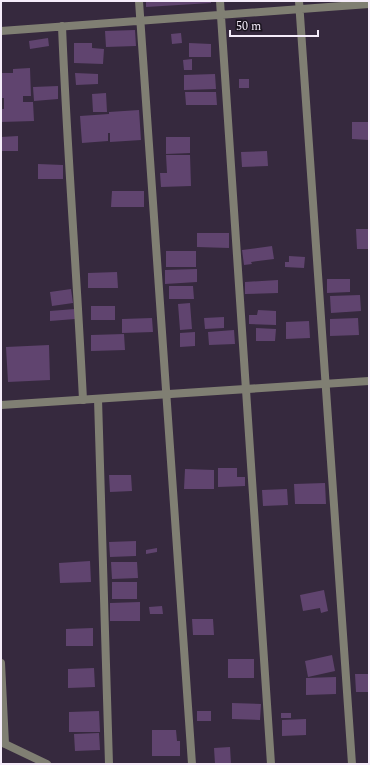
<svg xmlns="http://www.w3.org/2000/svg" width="370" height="765" viewBox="0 0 370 765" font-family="Spectral,serif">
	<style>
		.building { fill: #60446f }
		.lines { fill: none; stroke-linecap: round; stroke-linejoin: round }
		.minor { stroke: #807f73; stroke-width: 8 }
		.tertiary { stroke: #807f73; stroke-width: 8 }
	</style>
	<rect width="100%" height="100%" fill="#36293e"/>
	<path class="building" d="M146 1H211V3L146 7Z
		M135 30 136 46 106 47 105 31Z
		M181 33 182 43 172 44 171 34Z
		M48 38 49 46 30 49 29 41Z
		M74 43H92V48L104 49 103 64 74 63Z
		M189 43 211 44V57H189Z
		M192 59V70H184L183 60Z
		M30 68 31 96H23V102H33L34 121 1 122V109H4V98H1V73H13V69Z
		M75 73 98 74V84L76 85Z
		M215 74 216 89 184 90V75Z
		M239 79H249V88H239Z
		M58 86V99L34 101 33 87Z
		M185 92H216L217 105H186Z
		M106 93 107 112H93L92 94Z
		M139 110 141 140 110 142V133H108V141L82 143 80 116 109 114V112Z
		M352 122H369V140L352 139Z
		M18 136V151H1V137Z
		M166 137H190V153L166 154Z
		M267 151 268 166 242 167 241 152Z
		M166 155H190L191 186 161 187 160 173H167Z
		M38 164 63 165V179H38Z
		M112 191H144V207H111Z
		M356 229H369V249H357Z
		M197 233H229V248L197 247Z
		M272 246 274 259 251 262 252 264 244 265 242 250Z
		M166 251H196V267H166Z
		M289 256 305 257 304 268 285 267V262H289Z
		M197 269V282L165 284V270Z
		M117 272 118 288H88V273Z
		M327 279H350V292L327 293Z
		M278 280V293L245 294V282Z
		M169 286H193L194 299H169Z
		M71 289 73 303 52 306 50 292Z
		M360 295 361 311 331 313 330 296Z
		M190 303 192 329 180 330 178 304Z
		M91 306H115V320H91Z
		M75 309V319L50 321V311Z
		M258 310 276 311V325L249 324V315H257Z
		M224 317V328L205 329 204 318Z
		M152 318 153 332 122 333V319Z
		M358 318 359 335 330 336V319Z
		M309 321 310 338 286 339V322Z
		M256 328 276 329 275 341H256Z
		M234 330 235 344 209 345 208 332Z
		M195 332V346L180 347V333Z
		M124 334 125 350 91 351V335Z
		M49 345 50 380 8 382 6 347Z
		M218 468H237V477H245V486L218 487Z
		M185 469 214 470V489H184Z
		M109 475H131L132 491 110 492Z
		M325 483 326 504H295L294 484Z
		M287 489 288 505 263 506 262 490Z
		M136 541V556L110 557 109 542Z
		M157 548V552L146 554V550Z
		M90 561 91 582 60 583 59 563Z
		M111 562H137L138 578 112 579Z
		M112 582H137V599H112Z
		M324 590 328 611 321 613 320 608 303 611 300 595Z
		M140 602V621H110V603Z
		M162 606 163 614H150L149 607Z
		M192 619H213L214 635H193Z
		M93 628V646H66V629Z
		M332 655 335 671 308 677 305 661Z
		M228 659H254V678H228Z
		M94 668 95 687 68 688V669Z
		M355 674H369V692H356Z
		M336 677V694L306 695V678Z
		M232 703 261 704 260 720 232 719Z
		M99 711 100 732H69V712Z
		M197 711H211V721H197Z
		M281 713H291V718H281Z
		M306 719V735L282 736V720Z
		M152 730H176L177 741H180V756H152Z
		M99 733 100 750 75 751 74 734Z
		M230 747 231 764H215L214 748Z"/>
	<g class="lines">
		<path class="minor" d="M139 1 192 764
			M220 1 271 764
			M299 1 352 764
			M62 26C67 151 77 275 83 400
			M1 31 369 4
			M98 399 109 764
			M1 663 5 744
			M1 742 47 764"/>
		<path class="tertiary" d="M1 405 369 381"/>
	</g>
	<rect width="370" height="765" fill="none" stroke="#f5ecfa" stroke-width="4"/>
	<path d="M230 30v6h88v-6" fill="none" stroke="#f5ecfa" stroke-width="2"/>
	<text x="236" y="30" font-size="12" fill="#f5ecfa" stroke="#1a141e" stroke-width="3" paint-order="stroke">50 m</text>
</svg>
